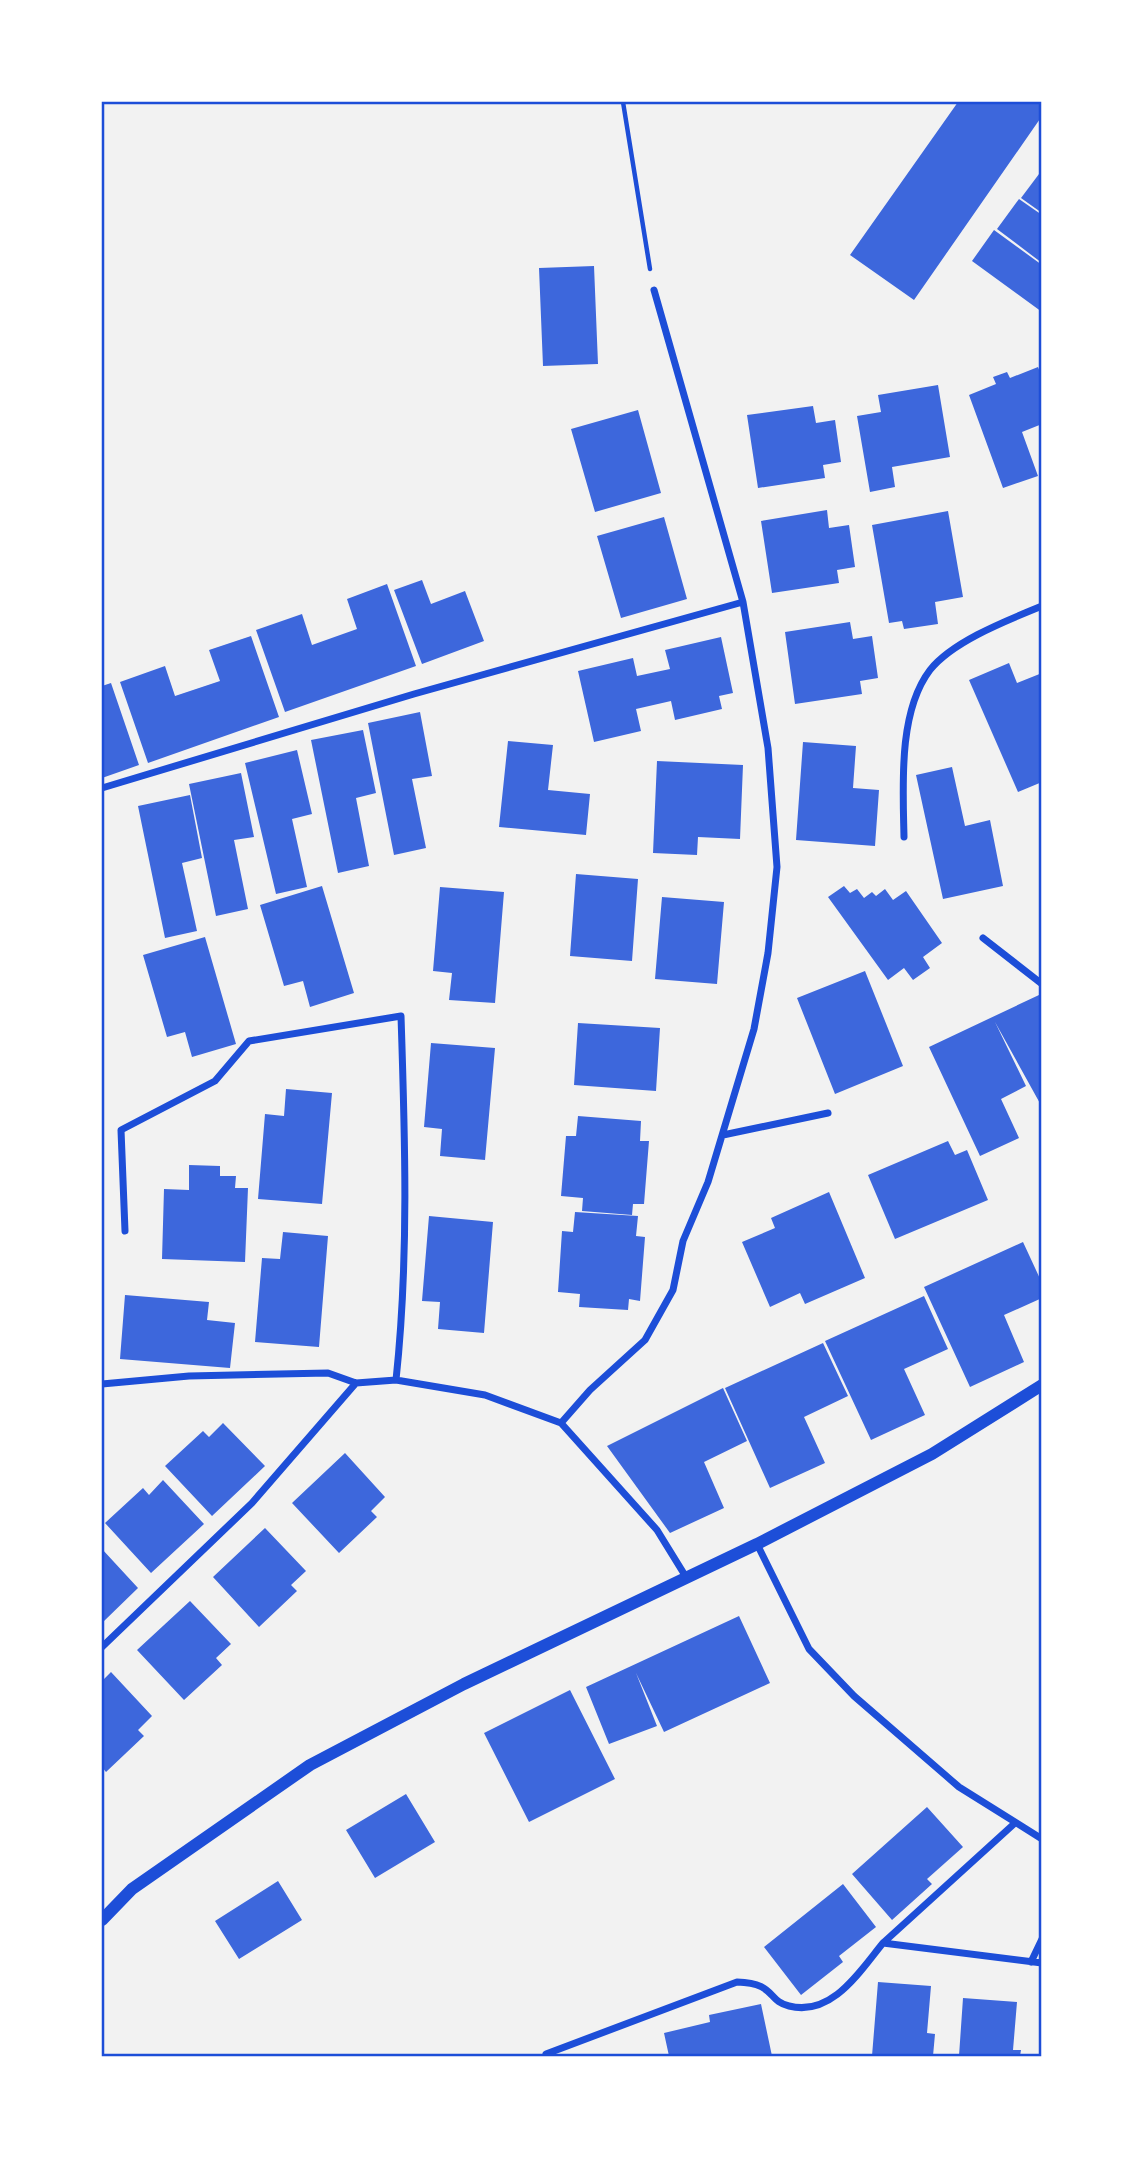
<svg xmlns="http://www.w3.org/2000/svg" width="1143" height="2158" viewBox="0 0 1143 2158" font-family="'DM Sans',sans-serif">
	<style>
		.building { fill: #3d67dc }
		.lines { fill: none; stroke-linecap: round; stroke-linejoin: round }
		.path { stroke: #1d4ed8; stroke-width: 4.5 }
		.minor { stroke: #1d4ed8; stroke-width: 7 }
		.tertiary { stroke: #1d4ed8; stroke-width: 12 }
		.neatline { fill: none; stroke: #1d4ed8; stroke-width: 2.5 }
	</style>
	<rect width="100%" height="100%" fill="#f2f2f2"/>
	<path class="building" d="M958 102H1042V116L914 300 850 255Z
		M1042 170V213L1021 198Z
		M1019 199 1042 215V263L997 229Z
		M994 230 1042 265V312L972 261Z
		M594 266 598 364 543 366 539 268Z
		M1038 367 1042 377V424L1022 432 1038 476 1003 488 969 395 996 384 993 377 1007 372 1010 378Z
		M938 385 950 457 892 467 895 487 870 492 857 416 881 412 878 395Z
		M813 406 816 423 835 420 841 462 823 465 825 478 758 488 747 415Z
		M638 410 661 493 595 512 571 429Z
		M827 510 829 528 849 525 855 567 837 570 839 583 772 593 761 521Z
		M948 511 963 597 935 602 938 624 904 629 902 621 889 623 872 525Z
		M664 517 687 599 621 618 597 536Z
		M422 580 431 604 465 591 484 641 422 664 394 590Z
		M387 584 416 666 285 712 256 630 302 614 312 645 357 629 347 599Z
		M850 622 853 639 872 636 878 678 860 681 862 694 795 704 785 632Z
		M251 636 279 717 148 763 120 682 165 666 175 696 220 681 209 650Z
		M721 637 733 693 719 696 722 709 675 720 671 701 636 709 641 731 594 742 578 671 633 658 637 676 670 669 665 650Z
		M1009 663 1017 683 1042 673V782L1018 792 969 680Z
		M111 683 139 765 102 778V686Z
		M420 712 432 776 412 779 426 848 394 855 368 723Z
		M363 730 376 793 356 798 369 866 338 873 311 740Z
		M508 741 553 745 548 790 590 794 586 835 499 827Z
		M803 742 856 746 853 788 879 790 875 846 796 840Z
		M297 750 312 814 292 819 307 887 276 894 245 763Z
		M657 761 743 765 740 839 698 837 697 855 653 853Z
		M952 767 965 826 990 820 1003 886 943 899 916 775Z
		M241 773 254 837 234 840 248 909 216 916 189 784Z
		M190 795 202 858 182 863 197 931 165 938 138 806Z
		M576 874 638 879 632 961 570 956Z
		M322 886 354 993 310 1007 303 981 284 986 260 905Z
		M844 886 850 893 857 889 864 898 872 892 876 896 885 889 893 900 906 891 942 943 923 957 930 968 913 980 904 968 888 980 828 897Z
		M440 887 504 892 495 1003 449 1000 452 973 433 971Z
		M662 897 724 902 717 984 655 979Z
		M205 937 236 1044 192 1057 185 1032 167 1037 143 955Z
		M865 971 903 1066 835 1094 797 998Z
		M1039 995 1042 1107 995 1022 1026 1086 1001 1099 1019 1138 980 1156 929 1047Z
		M578 1023 660 1028 656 1091 574 1085Z
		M431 1043 495 1048 485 1160 440 1156 442 1129 424 1127Z
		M286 1089 332 1093 322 1204 258 1199 265 1114 284 1116Z
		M578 1116 641 1121 640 1141H649L644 1204H633L632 1215 582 1211 583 1198 561 1196 566 1136H576Z
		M948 1141 955 1155 967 1150 988 1200 895 1239 868 1175Z
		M189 1165 220 1166V1176H236L235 1188H248L245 1262 162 1259 164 1189 189 1190Z
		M829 1192 865 1278 805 1304 800 1293 770 1307 742 1242 775 1228 771 1218Z
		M575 1212 638 1216 636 1236 645 1237 640 1301 629 1299 628 1310 579 1307 580 1294 558 1292 562 1231 573 1232Z
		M429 1216 493 1222 484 1333 438 1329 440 1302 422 1301Z
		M283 1232 328 1236 319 1347 255 1342 262 1258 280 1259Z
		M1023 1242 1042 1283V1298L1004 1315 1024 1362 970 1387 924 1287Z
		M125 1295 209 1302 207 1320 235 1323 230 1368 120 1359Z
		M924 1296 948 1349 904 1369 925 1415 871 1440 825 1341Z
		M823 1343 848 1396 804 1417 825 1463 770 1488 725 1388Z
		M723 1388 747 1441 704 1462 724 1508 670 1533 607 1446Z
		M223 1423 265 1466 212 1516 165 1466 203 1431 209 1437Z
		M345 1453 385 1497 371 1511 377 1517 339 1553 292 1503Z
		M163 1480 204 1524 151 1573 105 1523 143 1488 149 1495Z
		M265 1528 306 1571 291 1585 297 1591 259 1627 213 1577Z
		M102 1549 138 1588 102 1623Z
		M190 1601 231 1644 216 1658 222 1665 184 1700 137 1650Z
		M739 1616 770 1683 664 1732 636 1673 657 1726 609 1744 586 1687Z
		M111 1672 152 1716 138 1730 144 1736 106 1772 102 1767V1681Z
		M570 1690 615 1779 529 1822 484 1733Z
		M406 1794 435 1842 375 1878 346 1830Z
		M927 1807 963 1847 927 1879 932 1884 892 1920 852 1874Z
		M278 1881 302 1920 239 1959 215 1921Z
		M843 1884 876 1927 839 1956 843 1962 801 1995 764 1947Z
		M878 1982 931 1986 927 2033 935 2034 933 2056H872Z
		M963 1998 1017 2002 1013 2050H1021L1020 2056H959Z
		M761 2004 772 2056H669L664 2033 710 2022 709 2015Z"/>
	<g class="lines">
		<path class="path" d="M623 102 650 269"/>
		<path class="minor" d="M102 788 414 694 743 602
			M904 837C903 786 898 712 930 670 953 641 1008 620 1042 606
			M983 938 1042 984
			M723 1135 828 1113
			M125 1231 121 1130 215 1081 249 1041 401 1016C405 1137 409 1259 396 1380
			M102 1384 189 1376 328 1373 356 1383 396 1380 485 1395 561 1423 657 1530 686 1577
			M561 1423 590 1390 645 1340 673 1290 683 1241 708 1182 754 1029 768 953 777 867 768 748 743 602 654 290
			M757 1544 809 1649 854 1696 959 1787 1042 1839
			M102 1647 252 1503 356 1383
			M1015 1823 883 1943 1042 1963
			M1031 1962 1042 1939
			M546 2054 737 1982C776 1983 767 2001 789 2006 832 2017 860 1971 883 1943"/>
		<path class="tertiary" d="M102 1920 132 1889 310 1765 464 1684 757 1544 932 1454 1042 1385"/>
	</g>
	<rect width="1143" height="2158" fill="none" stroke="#ffffff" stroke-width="206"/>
	<rect x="103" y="103" width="937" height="1952" class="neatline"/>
</svg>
